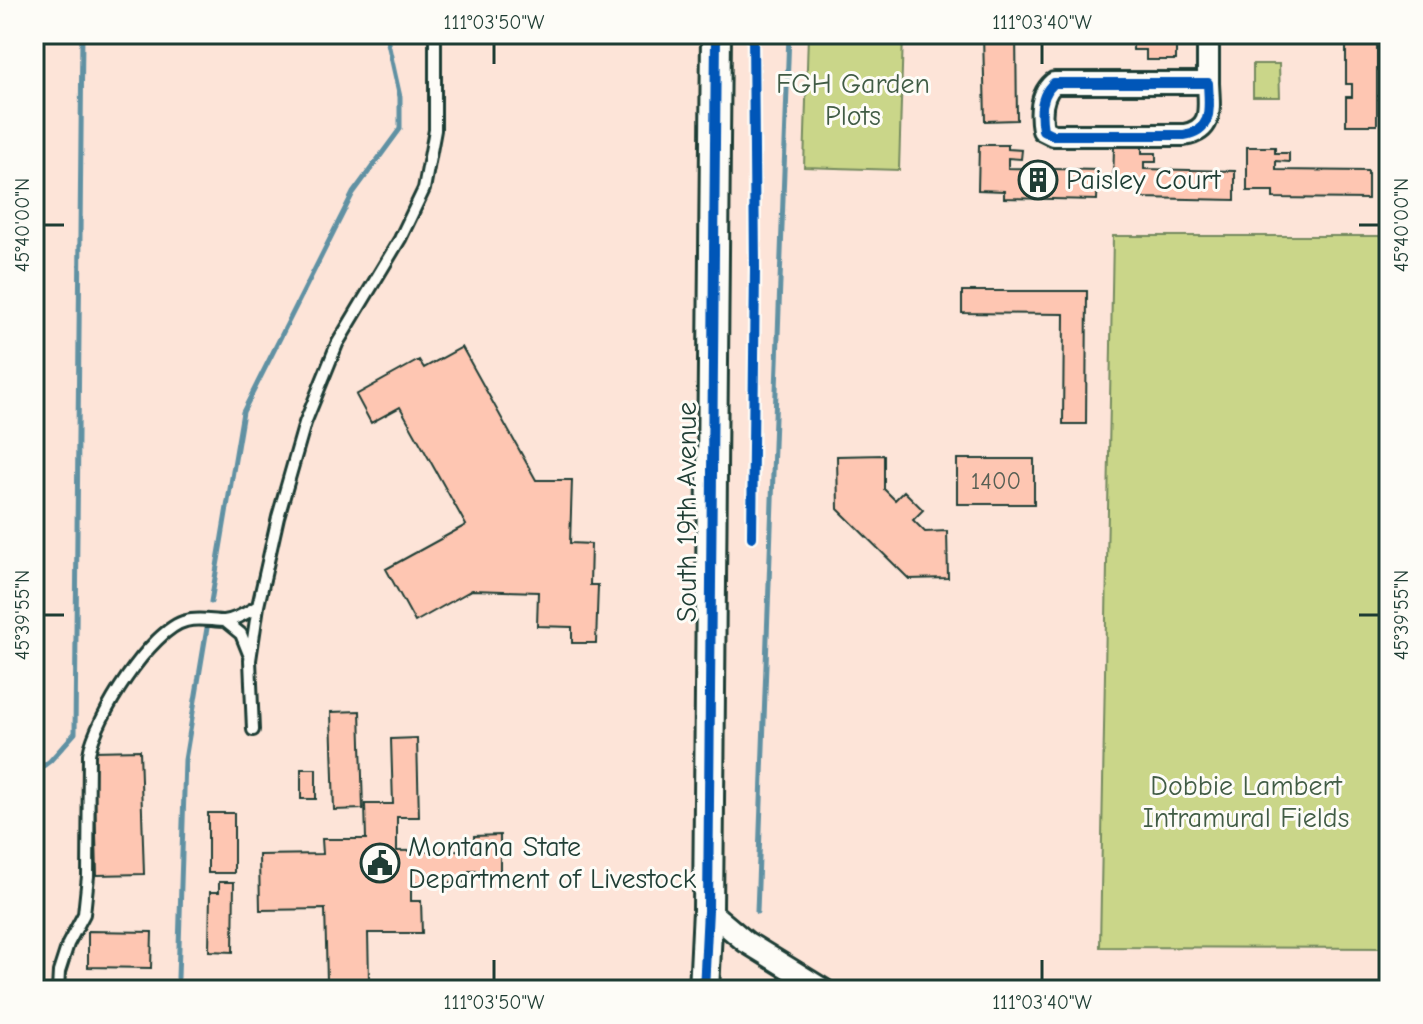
<svg xmlns="http://www.w3.org/2000/svg" width="1423" height="1024" viewBox="0 0 1423 1024" font-family="'Comic Neue',sans-serif">
	<style>
		.built { fill: #fde4d8 }
		.green { fill: #cad689; stroke: #748a5e; stroke-width: 2 }
		.lines { fill: none; stroke-linecap: round; stroke-linejoin: round }
		.stream { stroke: #6191a3; stroke-width: 5 }
		.building { fill: #fec6b2; stroke: #1f3d34; stroke-width: 2 }
		.service-casing { stroke: #1f3d34; stroke-width: 16 }
		.minor-casing { stroke: #1f3d34; stroke-width: 26 }
		.secondary-casing { stroke: #1f3d34; stroke-width: 34 }
		.service { stroke: #fdfcf7; stroke-width: 10 }
		.minor { stroke: #fdfcf7; stroke-width: 20 }
		.secondary { stroke: #fdfcf7; stroke-width: 28 }
		.cycleway-casing { stroke: #fdfcf7; stroke-width: 15 }
		.cycleway { stroke: #0057b8; stroke-width: 10 }
		.ticks { fill: none; stroke: #1f3d34; stroke-width: 3 }
		.labels { text-anchor: middle; dominant-baseline: central; stroke-width: 6; stroke-linejoin: round; paint-order: stroke }
		.number-label { font-size: 24px; fill: #575f54 }
		.park-label { font-size: 28px; fill: #415c45; stroke: #fdfcf7 }
		.poi-label { font-size: 28px; fill: #1f3d34; stroke: #fdfcf7; text-anchor: start }
		.street-label { font-size: 28px; fill: #1f3d34; stroke: #fdfcf7 }
		.neatline { fill: none; stroke: #1f3d34; stroke-width: 3 }
		.ticks-label { font-size: 20px; text-anchor: middle; fill: #1f3d34 }
	</style>
	<rect width="100%" height="100%" fill="#fdf1e9"/>
	<filter id="ink" filterUnits="userSpaceOnUse"><feTurbulence type="fractalNoise" baseFrequency=".0125" numOctaves="2"/><feDisplacementMap in="SourceGraphic" scale="16" xChannelSelector="R" yChannelSelector="G"/><feConvolveMatrix kernelMatrix="1 2 1 2 8 2 1 2 1" color-interpolation-filters="sRGB"/></filter>
	<g filter="url(#ink)">
		<path class="built" d="M34 34H1389V990H34Z"/>
		<path class="green" d="M808 34H903L899 170 804 167Z
			M1253 64H1279L1280 97H1253Z
			M1113 236H1389V948L1100 947Z"/>
		<g class="lines">
			<path class="stream" d="M211 602 243 412 353 193 400 129V97L386 34
				M34 773 50 761 75 733 82 34
				M757 912 789 34
				M178 978 185 760 207 628"/>
		</g>
		<path class="building" d="M983 34H1016L1017 120 985 121Z
			M1148 34H1176V60H1146V50H1133V42H1148Z
			M1346 34H1377V125H1346V97H1352V84H1346Z
			M979 145H1008V149L1022 150 1021 159 1008 158V168L1098 170 1097 200 1004 198V191L978 190Z
			M1114 146H1142V153H1156V162H1144V169L1235 171V200L1142 198V189H1113Z
			M1247 147H1275V153H1289V162L1276 161V170L1368 171V199L1273 198V191H1247Z
			M1383 169H1389V202H1383Z
			M962 291H1087L1086 424H1063L1064 314 962 313Z
			M462 347 536 480H572L570 543 591 544 590 585H598L596 643H572V627L537 626 538 592 472 590 415 622 386 569 466 525 400 407 371 423 356 395 419 360 424 368Z
			M884 455V489L895 500 904 491 923 510 913 520 925 532 947 531 948 578 909 579 838 509 837 456Z
			M957 459H1034V504H957Z
			M360 711 363 809 334 810 331 712Z
			M417 738 419 817H397V851L474 850V836L500 835V871H469V882L411 883V901H421L422 933H368L369 979 327 980 325 909 260 910 259 855 323 854 322 839H366L365 804H393L391 739Z
			M140 750 144 874 97 875 94 751Z
			M301 769H316V799H301Z
			M208 813H234V873H208Z
			M219 882H234L233 952 209 951 210 892H219Z
			M34 884H39V922H34Z
			M88 931 152 932 151 968 88 967Z"/>
		<g class="lines">
			<g class="service-casing">
				<path id="service" d="M225 621 241 634 249 654
					M253 730 250 660 258 606 278 517 305 423 337 344 400 239 424 189 435 130V34
					M58 990 59 972 68 944 84 914 88 876 89 754C95 719 151 629 186 621 198 617 212 621 224 621 236 620 248 612 258 606"/>
			</g>
			<g class="minor-casing">
				<path id="minor" d="M1208 34V83
					M1054 83H1208C1209 108 1214 130 1184 135H1053L1043 130C1040 113 1040 95 1054 83Z
					M708 910 746 942 824 990"/>
			</g>
			<g class="secondary-casing">
				<path id="secondary" d="M704 990 708 910 716 34"/>
			</g>
			<use href="#service" class="service"/>
			<use href="#minor" class="minor"/>
			<use href="#secondary" class="secondary"/>
			<g class="cycleway-casing">
				<path id="cycleway" d="M1054 83H1208C1209 108 1214 130 1184 135H1053L1043 130C1040 113 1040 95 1054 83Z
					M752 537 755 268 753 34
					M704 990 708 910 716 34"/>
			</g>
			<use href="#cycleway" class="cycleway"/>
		</g>
	</g>
	<path class="ticks" d="M494 44V64M1042 44V64M44 225H64M1359 225H1379M44 615H64M1359 615H1379M494 960V980M1042 960V980"/>
	<defs>
		<g id="building-ring" transform="scale(2)"><circle r="9.5" fill="#fdfcf7" stroke="#1f3d34" stroke-width="1.5"/><path d="M-4-6H4V6H1V3H-1V6H-4ZM-2.5-4.3h1.7v1.8h-1.7ZM.8-4.3h1.7v1.8H.8ZM-2.5-1h1.7V.8h-1.7ZM.8-1h1.7V.8H.8Z" fill="#1f3d34"/></g>
		<g id="civic-ring" transform="scale(2)"><circle r="9.5" fill="#fdfcf7" stroke="#1f3d34" stroke-width="1.5"/><path d="M-.6-6.5H3V-4.5H.6V-3L4-1V1h2V6H-6V1h2V-1L-.6-3ZM-1.2 2.5V6h2.4V2.5Z" fill="#1f3d34"/></g>
	</defs>
	<g fill-rule="evenodd">
		<use href="#building-ring" x="1038" y="180"/>
		<use href="#civic-ring" x="380" y="863"/>
	</g>
	<g class="labels">
		<g class="number-label">
			<text x="996" y="481">1400</text>
		</g>
		<g class="park-label">
			<text x="853" y="84">FGH Garden<tspan x="853" dy="32">Plots</tspan></text>
			<text x="1246" y="786">Dobbie Lambert<tspan x="1246" dy="32">Intramural Fields</tspan></text>
		</g>
		<g class="poi-label">
			<text x="1066" y="180">Paisley Court</text>
			<text x="408" y="847">Montana State<tspan x="408" dy="32">Department of Livestock</tspan></text>
		</g>
		<g class="street-label">
			<text transform="translate(687 512) rotate(-90)">South 19th Avenue</text>
		</g>
	</g>
	<rect width="1423" height="1024" fill="none" stroke="#fdfcf7" stroke-width="88"/>
	<rect x="44" y="44" width="1335" height="936" class="neatline"/>
	<g class="ticks-label">
		<text x="494" y="29">111°03'50"W</text>
		<text x="1042" y="29">111°03'40"W</text>
		<text transform="translate(22 225) rotate(-90)" y="7">45°40'00"N</text>
		<text transform="translate(1401 225) rotate(-90)" y="7">45°40'00"N</text>
		<text transform="translate(22 615) rotate(-90)" y="7">45°39'55"N</text>
		<text transform="translate(1401 615) rotate(-90)" y="7">45°39'55"N</text>
		<text x="494" y="1009">111°03'50"W</text>
		<text x="1042" y="1009">111°03'40"W</text>
	</g>
</svg>
